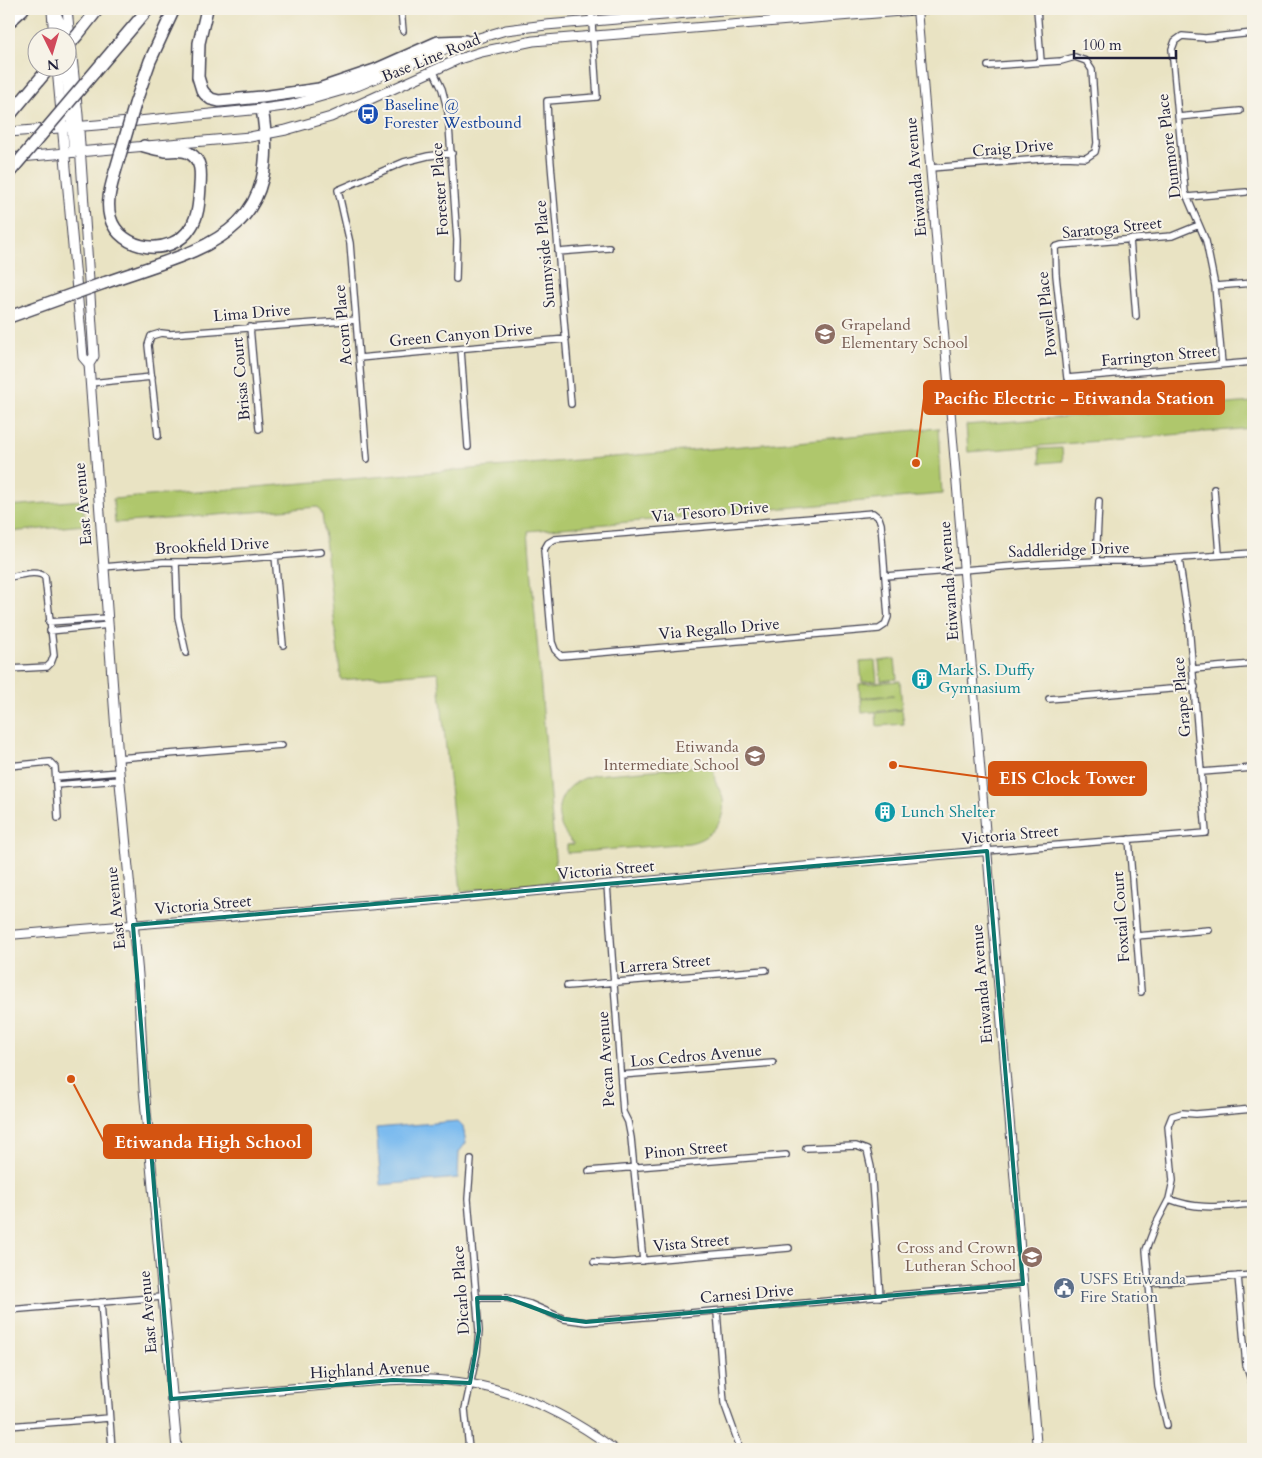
<svg xmlns="http://www.w3.org/2000/svg" width="1262" height="1458" viewBox="0 0 1262 1458" font-family="Cardo,serif">
	<style>
		.green { fill: #afc76c; stroke: #687454 }
		.water { fill: #7bbbef; stroke: #4e6e95 }
		.lines { fill: none; stroke-linecap: round; stroke-linejoin: round }
		.minor-casing { stroke: #403f4f; stroke-width: 8 }
		.tertiary-casing { stroke: #403f4f; stroke-width: 10 }
		.secondary-casing { stroke: #403f4f; stroke-width: 11 }
		.primary-casing { stroke: #403f4f; stroke-width: 11 }
		.motorway-casing { stroke: #403f4f; stroke-width: 14 }
		.minor { stroke: #fff; stroke-width: 5.5 }
		.tertiary { stroke: #fff; stroke-width: 8 }
		.secondary { stroke: #fff; stroke-width: 9 }
		.primary { stroke: #fff; stroke-width: 9 }
		.motorway { stroke: #fff; stroke-width: 11 }
		.motorway-bridge-casing { stroke: #403f4f; stroke-width: 14; stroke-linecap: butt }
		.motorway-bridge { stroke: #fff; stroke-width: 11 }
		.marked { fill: none; stroke: #0f766e; stroke-width: 4; stroke-linejoin: round }
		.labels { text-anchor: middle; dominant-baseline: central; stroke-width: 4; stroke-linejoin: round; paint-order: stroke }
		.street-label { font-size: 16px; fill: #22223b; stroke: #f7f3e8 }
		.transit-label { font-size: 16px; fill: #164399; stroke: #f7f3e8; text-anchor: start }
		.education-label { font-size: 16px; fill: #785e54; stroke: #f7f3e8; text-anchor: end }
		.culture-label { font-size: 16px; fill: #0d838f; stroke: #f7f3e8; text-anchor: start }
		.service-label { font-size: 16px; fill: #4e5e75; stroke: #f7f3e8; text-anchor: start }
		.leader { fill: none; stroke: #d45411; stroke-width: 2 }
		.callout-dot { fill: #d45411; stroke: #f7f3e8; stroke-width: 2 }
		.callout { fill: #d45411; stroke: #d45411; stroke-width: 2 }
		.callout-label { font-size: 18px; text-anchor: middle; font-weight: bold; fill: #fff }
	</style>
	<rect width="100%" height="100%" fill="#f7f3e8"/>
	<filter id="ink" filterUnits="userSpaceOnUse"><feTurbulence type="fractalNoise" baseFrequency=".02" numOctaves="2"/><feDisplacementMap in="SourceGraphic" scale="10" xChannelSelector="R" yChannelSelector="G"/><feConvolveMatrix kernelMatrix="1 2 1 2 8 2 1 2 1" color-interpolation-filters="sRGB"/></filter>
	<filter id="wash" filterUnits="userSpaceOnUse"><feTurbulence type="fractalNoise" baseFrequency=".0096" numOctaves="4" result="noise"/><feDisplacementMap in="SourceGraphic" scale="20" xChannelSelector="R" yChannelSelector="G"/><feGaussianBlur stdDeviation="1.12" result="paint"/><feColorMatrix in="noise" values="0 0 0 0 0 0 0 0 0 0 0 0 0 0 0 0 0 1.4 0 .05"/><feComposite in="paint" operator="in"/></filter>
	<g filter="url(#wash)">
		<rect width="100%" height="100%" fill="#e9e3c3"/>
		<path class="green" d="M1253 402V428L968 452 966 425Z
			M938 428 942 494 528 531 557 881 461 891 438 672 341 680 322 513 318 507 115 523 113 499 732 447Z
			M1062 448 1063 461 1040 463 1039 449Z
			M83 500 85 525 9 532V506Z
			M895 659 897 679 881 681 879 661Z
			M875 661 877 681 862 682 860 662Z
			M900 681 902 709 862 713 861 699 894 695 860 698 859 684Z
			M902 710 904 724 877 726 876 713Z
			M713 765C714 770 714 776 715 781 717 786 720 790 722 795 729 819 711 839 689 843L567 853V845L574 844C546 817 558 783 595 775Z"/>
		<path class="water" d="M458 1121 463 1126 466 1143 459 1152 458 1178 381 1185 376 1128Z"/>
	</g>
	<g filter="url(#ink)">
		<g class="lines">
			<g class="minor-casing">
				<path id="minor" d="M401 9 403 31
					M1037 9 1041 62
					M433 70 442 89 448 112 457 240 456 279
					M1178 117 1240 111
					M931 168 1065 157 1086 158 1095 152 1097 143 1092 70 1086 61 1075 57 1061 61 988 66
					M1187 197 1246 192
					M1199 225 1172 236 1061 245 1055 247 1056 275 1067 378 1253 362
					M1130 239 1136 316
					M558 252 609 248
					M1215 286 1253 283
					M250 327 259 429
					M461 350 468 447
					M359 358 566 339
					M1222 364 1215 286 1206 241 1185 192 1172 49 1175 41 1182 36 1205 38 1253 33
					M90 383 152 377
					M571 404 548 128 547 101 597 97 591 9
					M158 436 148 345 151 336 161 333 170 334 356 320
					M367 459 350 243 338 190 404 162 428 156 452 153
					M1214 489 1219 554
					M873 513 879 518 881 524 888 617 885 625 879 629 561 656 555 650 552 642 544 550 548 543 555 539Z
					M275 556 283 645
					M1096 561 1099 501
					M176 562 178 617 186 653
					M103 567 163 562H207L321 552
					M885 576 1040 564 1096 561H1138L1253 553
					M9 577C19 576 37 569 45 577L54 655 51 663 47 667 9 669
					M49 622 108 618
					M50 631 109 625
					M1193 669 1253 664
					M1049 699 1195 687
					M118 758 282 745
					M9 766 50 762 55 767 58 818
					M1202 772 1253 768
					M56 777 119 772
					M56 785 120 780
					M1129 839 1141 992
					M987 851 1206 833 1189 625 1179 559
					M607 884 623 1112 628 1122 631 1138 643 1261
					M1136 936 1209 930
					M567 986 766 970
					M621 1075 773 1063
					M806 1148 856 1146 867 1150 871 1167 880 1297
					M589 1171 786 1155
					M1169 1199C1200 1211 1222 1206 1253 1204
					M594 1262 613 1263 789 1248
					M1238 1276 1246 1365 1253 1386
					M1149 1283 1253 1275
					M477 1298H507L530 1304 564 1319 586 1322 1023 1284
					M101 1302 112 1449
					M9 1310 162 1297
					M717 1311 724 1403 738 1442 739 1449
					M1246 1365 1253 1364
					M1167 1425 1158 1387 1146 1250 1155 1226 1169 1199 1173 1181 1168 1126 1172 1116 1182 1113 1196 1114 1253 1109
					M9 1426 109 1418
					M469 1449 465 1409 477 1353 479 1331 468 1199 471 1159"/>
			</g>
			<g class="tertiary-casing">
				<path id="tertiary" d="M917 9 1037 1449
					M9 935 462 898 798 867 987 851
					M171 1399C224 1394 277 1390 330 1385 377 1381 424 1375 471 1384 524 1393 571 1417 614 1449"/>
			</g>
			<g class="secondary-casing">
				<path id="secondary" d="M54 9 64 31 65 38
					M67 9 78 115 94 356 89 364 119 772 138 975 144 1089 177 1449
					M52 11 54 38
					M57 68 83 357 89 364
					M66 68 74 152"/>
			</g>
			<g class="primary-casing">
				<path id="primary" d="M9 132 97 125 262 109 291 105 357 86 452 46 506 30 546 25 735 9
					M9 158 250 137 286 130 331 117 459 59 481 52 533 41 926 9"/>
			</g>
			<g class="motorway-casing">
				<path id="motorway" d="M207 9 199 43 198 77 202 90 205 94 211 99 219 101 262 97 319 89 375 70 438 42 465 41
					M9 22 23 9
					M79 33 98 9
					M87 81 148 9
					M135 104 150 61 174 9
					M9 116 49 68
					M115 172C111 187 106 201 110 217 120 252 172 258 191 227 199 215 199 200 200 186 201 173 202 160 189 153 181 149 174 151 166 151 159 150 151 148 144 146
					M104 283C202 248 284 238 262 109
					M9 317 62 298"/>
			</g>
			<use href="#minor" class="minor"/>
			<use href="#tertiary" class="tertiary"/>
			<use href="#secondary" class="secondary"/>
			<use href="#primary" class="primary"/>
			<use href="#motorway" class="motorway"/>
			<g class="motorway-bridge-casing">
				<path id="motorway-bridge" d="M68 46 79 33
					M115 172 135 104
					M9 173 87 81
					M62 298 104 283"/>
			</g>
			<use href="#motorway-bridge" class="motorway-bridge"/>
		</g>
	</g>
	<path class="marked" d="M987 851 1023 1284 586 1322 564 1319 507 1298H477L479 1331 470 1383 393 1380 171 1399 133 925Z"/>
	<defs>
		<g id="bus-disc" transform="scale(1.125)"><circle r="9.5" fill="#1a4fb4" stroke="#f7f3e8"/><path d="M-5-6H5V4H4V6H2V4H-2V6H-4V4H-5ZM-3.5-4V0h7V-4ZM-3.5 1.2v1.5H-2V1.2ZM2 1.2v1.5H3.5V1.2Z" fill="#fff"/></g>
		<g id="school-disc" transform="scale(1.125)"><circle r="9.5" fill="#8d6e63" stroke="#f7f3e8"/><path d="M0-5L7-2L0 1L-7-2ZM-4 1L0 2.5L4 1V4Q0 6-4 4Z" fill="#fff"/></g>
		<g id="building-disc" transform="scale(1.125)"><circle r="9.5" fill="#0f9aa8" stroke="#f7f3e8"/><path d="M-4-6H4V6H1V3H-1V6H-4ZM-2.5-4.3h1.7v1.8h-1.7ZM.8-4.3h1.7v1.8H.8ZM-2.5-1h1.7V.8h-1.7ZM.8-1h1.7V.8H.8Z" fill="#fff"/></g>
		<g id="civic-disc" transform="scale(1.125)"><circle r="9.5" fill="#5c6f8a" stroke="#f7f3e8"/><path d="M-.6-6.5H3V-4.5H.6V-3L4-1V1h2V6H-6V1h2V-1L-.6-3ZM-1.2 2.5V6h2.4V2.5Z" fill="#fff"/></g>
	</defs>
	<g fill-rule="evenodd">
		<use href="#bus-disc" x="368" y="114"/>
		<use href="#school-disc" x="825" y="334"/>
		<use href="#building-disc" x="922" y="679"/>
		<use href="#school-disc" x="755" y="756"/>
		<use href="#building-disc" x="885" y="812"/>
		<use href="#school-disc" x="1032" y="1257"/>
		<use href="#civic-disc" x="1064" y="1288"/>
	</g>
	<g class="labels">
		<g class="street-label">
			<text transform="translate(431 58) rotate(-22)">Base Line Road</text>
			<text transform="translate(1169 146) rotate(-97)">Dunmore Place</text>
			<text transform="translate(1013 148) rotate(-5)">Craig Drive</text>
			<text transform="translate(916 177) rotate(-95)">Etiwanda Avenue</text>
			<text transform="translate(440 189) rotate(-94)">Forester Place</text>
			<text transform="translate(1112 228) rotate(-6)">Saratoga Street</text>
			<text transform="translate(545 254) rotate(-95)">Sunnyside Place</text>
			<text transform="translate(252 313) rotate(-5)">Lima Drive</text>
			<text transform="translate(1047 314) rotate(-96)">Powell Place</text>
			<text transform="translate(343 325) rotate(-95)">Acorn Place</text>
			<text transform="translate(461 335) rotate(-5)">Green Canyon Drive</text>
			<text transform="translate(1159 356) rotate(-5)">Farrington Street</text>
			<text transform="translate(241 379) rotate(-95)">Brisas Court</text>
			<text transform="translate(83 504) rotate(-95)">East Avenue</text>
			<text transform="translate(710 512) rotate(-5)">Via Tesoro Drive</text>
			<text transform="translate(212 546) rotate(-3)">Brookfield Drive</text>
			<text transform="translate(1069 550) rotate(-2)">Saddleridge Drive</text>
			<text transform="translate(949 581) rotate(-94)">Etiwanda Avenue</text>
			<text transform="translate(719 629) rotate(-5)">Via Regallo Drive</text>
			<text transform="translate(1182 697) rotate(-95)">Grape Place</text>
			<text transform="translate(1010 835) rotate(-5)">Victoria Street</text>
			<text transform="translate(606 870) rotate(-5)">Victoria Street</text>
			<text transform="translate(203 905) rotate(-5)">Victoria Street</text>
			<text transform="translate(116 908) rotate(-96)">East Avenue</text>
			<text transform="translate(1121 917) rotate(-94)">Foxtail Court</text>
			<text transform="translate(665 964) rotate(-5)">Larrera Street</text>
			<text transform="translate(982 984) rotate(-95)">Etiwanda Avenue</text>
			<text transform="translate(696 1056) rotate(-5)">Los Cedros Avenue</text>
			<text transform="translate(606 1059) rotate(-94)">Pecan Avenue</text>
			<text transform="translate(686 1150) rotate(-5)">Pinon Street</text>
			<text transform="translate(691 1243) rotate(-5)">Vista Street</text>
			<text transform="translate(461 1290) rotate(-94)">Dicarlo Place</text>
			<text transform="translate(747 1294) rotate(-5)">Carnesi Drive</text>
			<text transform="translate(148 1312) rotate(-95)">East Avenue</text>
			<text transform="translate(370 1370) rotate(-3)">Highland Avenue</text>
		</g>
		<g class="transit-label">
			<text x="384" y="105">Baseline @<tspan x="384" dy="18">Forester Westbound</tspan></text>
		</g>
		<g class="education-label">
			<text x="841" y="325" text-anchor="start">Grapeland<tspan x="841" dy="18">Elementary School</tspan></text>
			<text x="739" y="747">Etiwanda<tspan x="739" dy="18">Intermediate School</tspan></text>
			<text x="1016" y="1248">Cross and Crown<tspan x="1016" dy="18">Lutheran School</tspan></text>
		</g>
		<g class="culture-label">
			<text x="938" y="670">Mark S. Duffy<tspan x="938" dy="18">Gymnasium</tspan></text>
			<text x="901" y="812">Lunch Shelter</text>
		</g>
		<g class="service-label">
			<text x="1080" y="1279">USFS Etiwanda<tspan x="1080" dy="18">Fire Station</tspan></text>
		</g>
	</g>
	<path class="leader" d="M916 463L924 398M893 765L989 778M71 1079L104 1142"/>
	<g class="callout-dot">
		<circle cx="916" cy="463" r="5"/>
		<circle cx="893" cy="765" r="5"/>
		<circle cx="71" cy="1079" r="5"/>
	</g>
	<g class="callout">
		<rect x="924" y="381" width="300" height="33" rx="5"/>
		<rect x="989" y="762" width="157" height="33" rx="5"/>
		<rect x="104" y="1125" width="207" height="33" rx="5"/>
	</g>
	<g class="callout-label">
		<text x="1074" y="404">Pacific Electric - Etiwanda Station</text>
		<text x="1067" y="784">EIS Clock Tower</text>
		<text x="208" y="1148">Etiwanda High School</text>
	</g>
	<rect width="1262" height="1458" fill="none" stroke="#f7f3e8" stroke-width="30"/>
	<g transform="translate(52 52) rotate(175)"><circle r="24" fill="#f7f3e8" stroke="#a29fa3"/>
	<path d="M0-4L9 19L0 12L-9 19Z" fill="#d1495b"/>
	<text y="-8" font-size="14" font-weight="bold" text-anchor="middle" fill="#22223b">N</text>
	</g>
	<path d="M1074 50v8h102v-8" fill="none" stroke="#22223b" stroke-width="2.5"/>
	<text x="1082" y="50" font-size="15" fill="#22223b" stroke="#f7f3e8" stroke-width="4" paint-order="stroke">100 m</text>
</svg>
